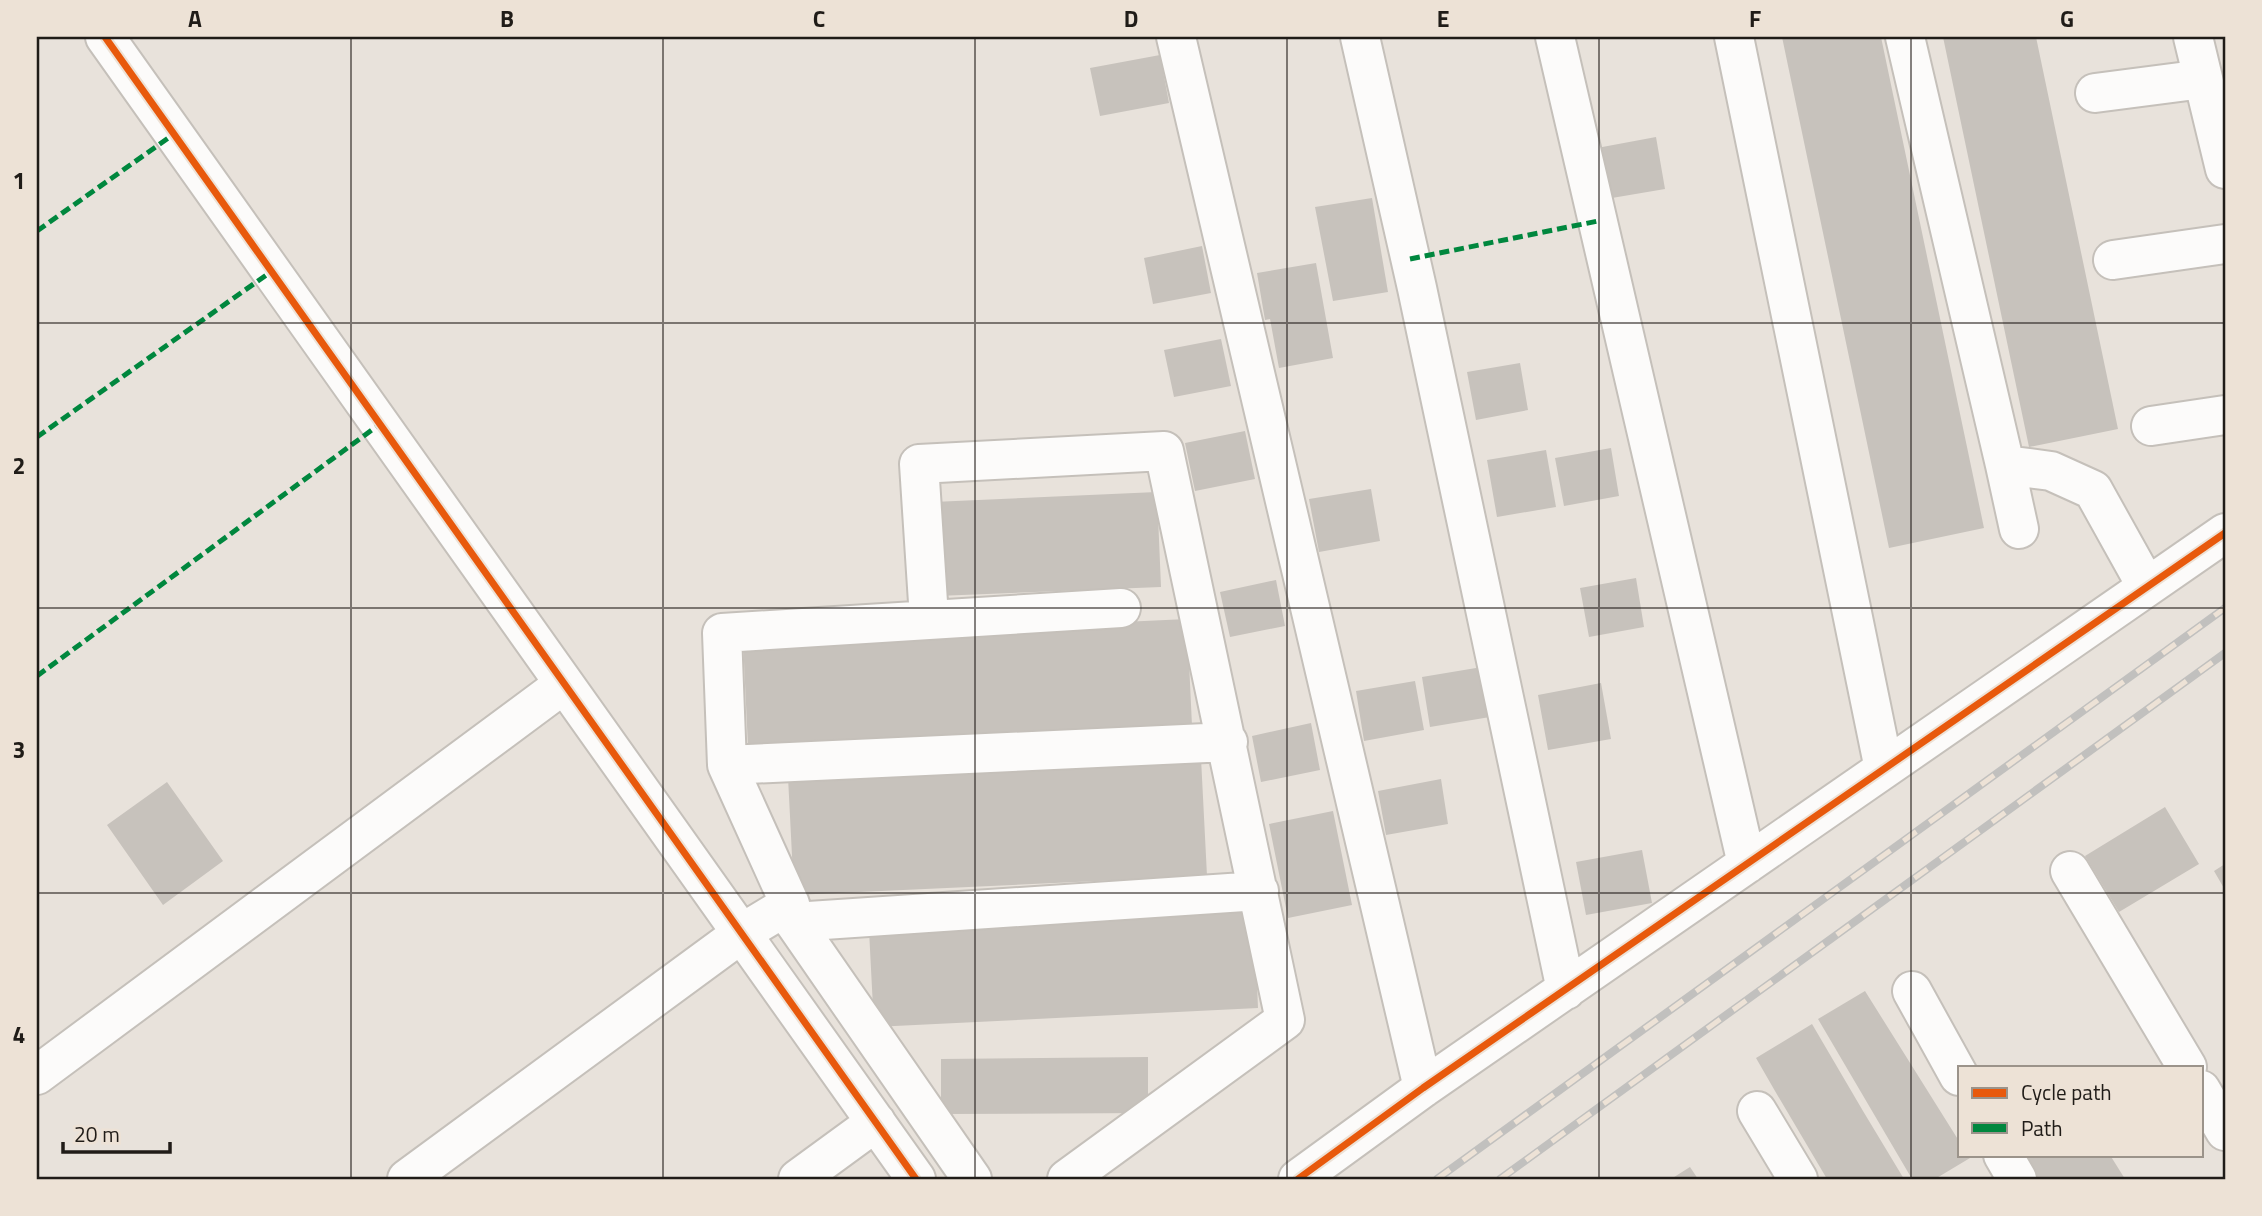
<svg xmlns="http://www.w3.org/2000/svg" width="2262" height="1216" viewBox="0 0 2262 1216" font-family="'Titillium Web',sans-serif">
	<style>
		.building { fill: #c7c2bc }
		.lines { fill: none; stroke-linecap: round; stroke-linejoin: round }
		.minor-casing { stroke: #c5c0ba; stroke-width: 42 }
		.minor { stroke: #fcfbfa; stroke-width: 38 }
		.rail-casing { stroke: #c1c0be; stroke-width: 8 }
		.rail { stroke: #ede2d6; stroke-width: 5; stroke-dasharray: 16; stroke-linecap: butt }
		.quiet { stroke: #00873e; stroke-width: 5; stroke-dasharray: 10 5; stroke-linecap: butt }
		.cycleway-casing { stroke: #ede2d6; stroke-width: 11 }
		.cycleway { stroke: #e8590c; stroke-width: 7 }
		.grid { fill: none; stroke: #201c18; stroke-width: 2; stroke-opacity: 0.55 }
		.neatline { fill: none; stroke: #201c18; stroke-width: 2.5 }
		.grid-label { font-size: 23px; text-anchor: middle; font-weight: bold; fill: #201c18 }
	</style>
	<rect width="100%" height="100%" fill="#e8e2db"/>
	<path class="building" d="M1782 37H1881L1984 528 1889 548Z
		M1943 37H2036L2118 429 2029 447Z
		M1160 55 1169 103 1100 116 1090 68Z
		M1656 137 1665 189 1606 199 1597 148Z
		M1372 198 1388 292 1333 301 1315 207Z
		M1202 246 1211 293 1153 304 1144 258Z
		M1316 263 1333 358 1279 368 1270 319 1265 320 1257 273Z
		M1221 339 1231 386 1174 397 1164 350Z
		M1520 363 1528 410 1476 420 1467 372Z
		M1245 431 1255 479 1195 491 1185 443Z
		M1611 448 1619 496 1564 506 1555 458Z
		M1546 450 1556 507 1497 517 1487 460Z
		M1371 489 1380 541 1319 552 1309 499Z
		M1157 492 1161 587 937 596 933 502Z
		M1636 578 1644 627 1589 637 1580 588Z
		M1276 580 1285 626 1230 637 1220 592Z
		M1187 619 1192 726 748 747 743 640Z
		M1482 667 1490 717 1430 727 1422 677Z
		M1415 681 1424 730 1364 741 1356 691Z
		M1601 683 1611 739 1548 750 1538 695Z
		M1311 723 1320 770 1261 782 1252 736Z
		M1201 758 1207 876 794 895 788 777Z
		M1441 779 1448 824 1386 835 1378 791Z
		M167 782 223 861 163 905 107 825Z
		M2165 807 2199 864 2119 912 2085 856Z
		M1333 811 1352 905 1288 918 1269 824Z
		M1642 850 1652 903 1586 915 1576 862Z
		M2225 864V890L2214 871Z
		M1254 911 1258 1008 874 1027 869 930Z
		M1865 991 1959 1141V1155H1968L1970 1158 1935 1179H1912L1818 1019Z
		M1812 1024 1863 1111 1904 1179H1827L1775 1091 1756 1058Z
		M1148 1057V1113L941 1114V1059Z
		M2033 1155H2110L2125 1179H2038L2026 1159Z
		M1690 1167 1698 1179H1671Z"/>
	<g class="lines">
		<g class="minor-casing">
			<path id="minor" d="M105 37 916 1179
				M1176 37 1423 1088
				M1360 37 1417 288 1566 990
				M1555 37 1747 864
				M1734 37 1884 769
				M1905 37 2005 465 2051 471 2093 490 2147 587
				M2193 37 2225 169
				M2095 93 2203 79
				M2113 260 2225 244
				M2151 426 2225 415
				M2005 465 2019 529
				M929 618 919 464 1164 451 1285 1020 1067 1179
				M727 765 1228 742
				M2070 871 2187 1067
				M790 904 794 922 972 1179
				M794 922 1259 891
				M1912 991 1959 1076
				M37 1075 564 684
				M2201 1090 2225 1131
				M1757 1111 1798 1179
				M2003 1155 2017 1179
				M407 1179 742 933 790 904 727 765 722 633 1121 608
				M798 1179 876 1122
				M1298 1179 1423 1088 2225 533"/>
		</g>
		<use href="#minor" class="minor"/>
		<g class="rail-casing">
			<path id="rail" d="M1437 1179 2225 608
				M1500 1179 2225 653"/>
		</g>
		<use href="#rail" class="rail"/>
		<path class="quiet" d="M37 231 174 134
			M1410 259 1598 221
			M37 437 272 271
			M37 676 380 424"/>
		<g class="cycleway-casing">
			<path id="cycleway" d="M105 37 916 1179
				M1298 1179 1423 1088 2225 533"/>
		</g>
		<use href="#cycleway" class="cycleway"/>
	</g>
	<path class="grid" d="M351 37V1179M663 37V1179M975 37V1179M1287 37V1179M1599 37V1179M1911 37V1179M37 323H2225M37 608H2225M37 893H2225"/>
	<rect width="2262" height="1216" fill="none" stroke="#ede2d6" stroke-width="77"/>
	<rect x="1958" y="1066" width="245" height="91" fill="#ede2d6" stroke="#9b938a" stroke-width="2"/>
	<rect x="1972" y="1088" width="35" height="10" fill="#e8590c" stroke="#9b938a" stroke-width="2"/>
	<text x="2021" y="1100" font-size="21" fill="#201c18">Cycle path</text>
	<rect x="1972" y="1123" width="35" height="10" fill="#00873e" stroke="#9b938a" stroke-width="2"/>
	<text x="2021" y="1136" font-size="21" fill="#201c18">Path</text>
	<path d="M63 1142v10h107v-10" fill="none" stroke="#201c18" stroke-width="3.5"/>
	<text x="74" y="1142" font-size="21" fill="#201c18" stroke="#ede2d6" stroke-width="5" paint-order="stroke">20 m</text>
	<rect x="38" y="38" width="2186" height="1140" class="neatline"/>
	<g class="grid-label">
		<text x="195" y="27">A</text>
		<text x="507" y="27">B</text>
		<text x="819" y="27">C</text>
		<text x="1131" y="27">D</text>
		<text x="1443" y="27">E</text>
		<text x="1755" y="27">F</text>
		<text x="2067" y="27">G</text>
		<text x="19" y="189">1</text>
		<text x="19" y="474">2</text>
		<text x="19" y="758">3</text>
		<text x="19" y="1043">4</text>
	</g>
</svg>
